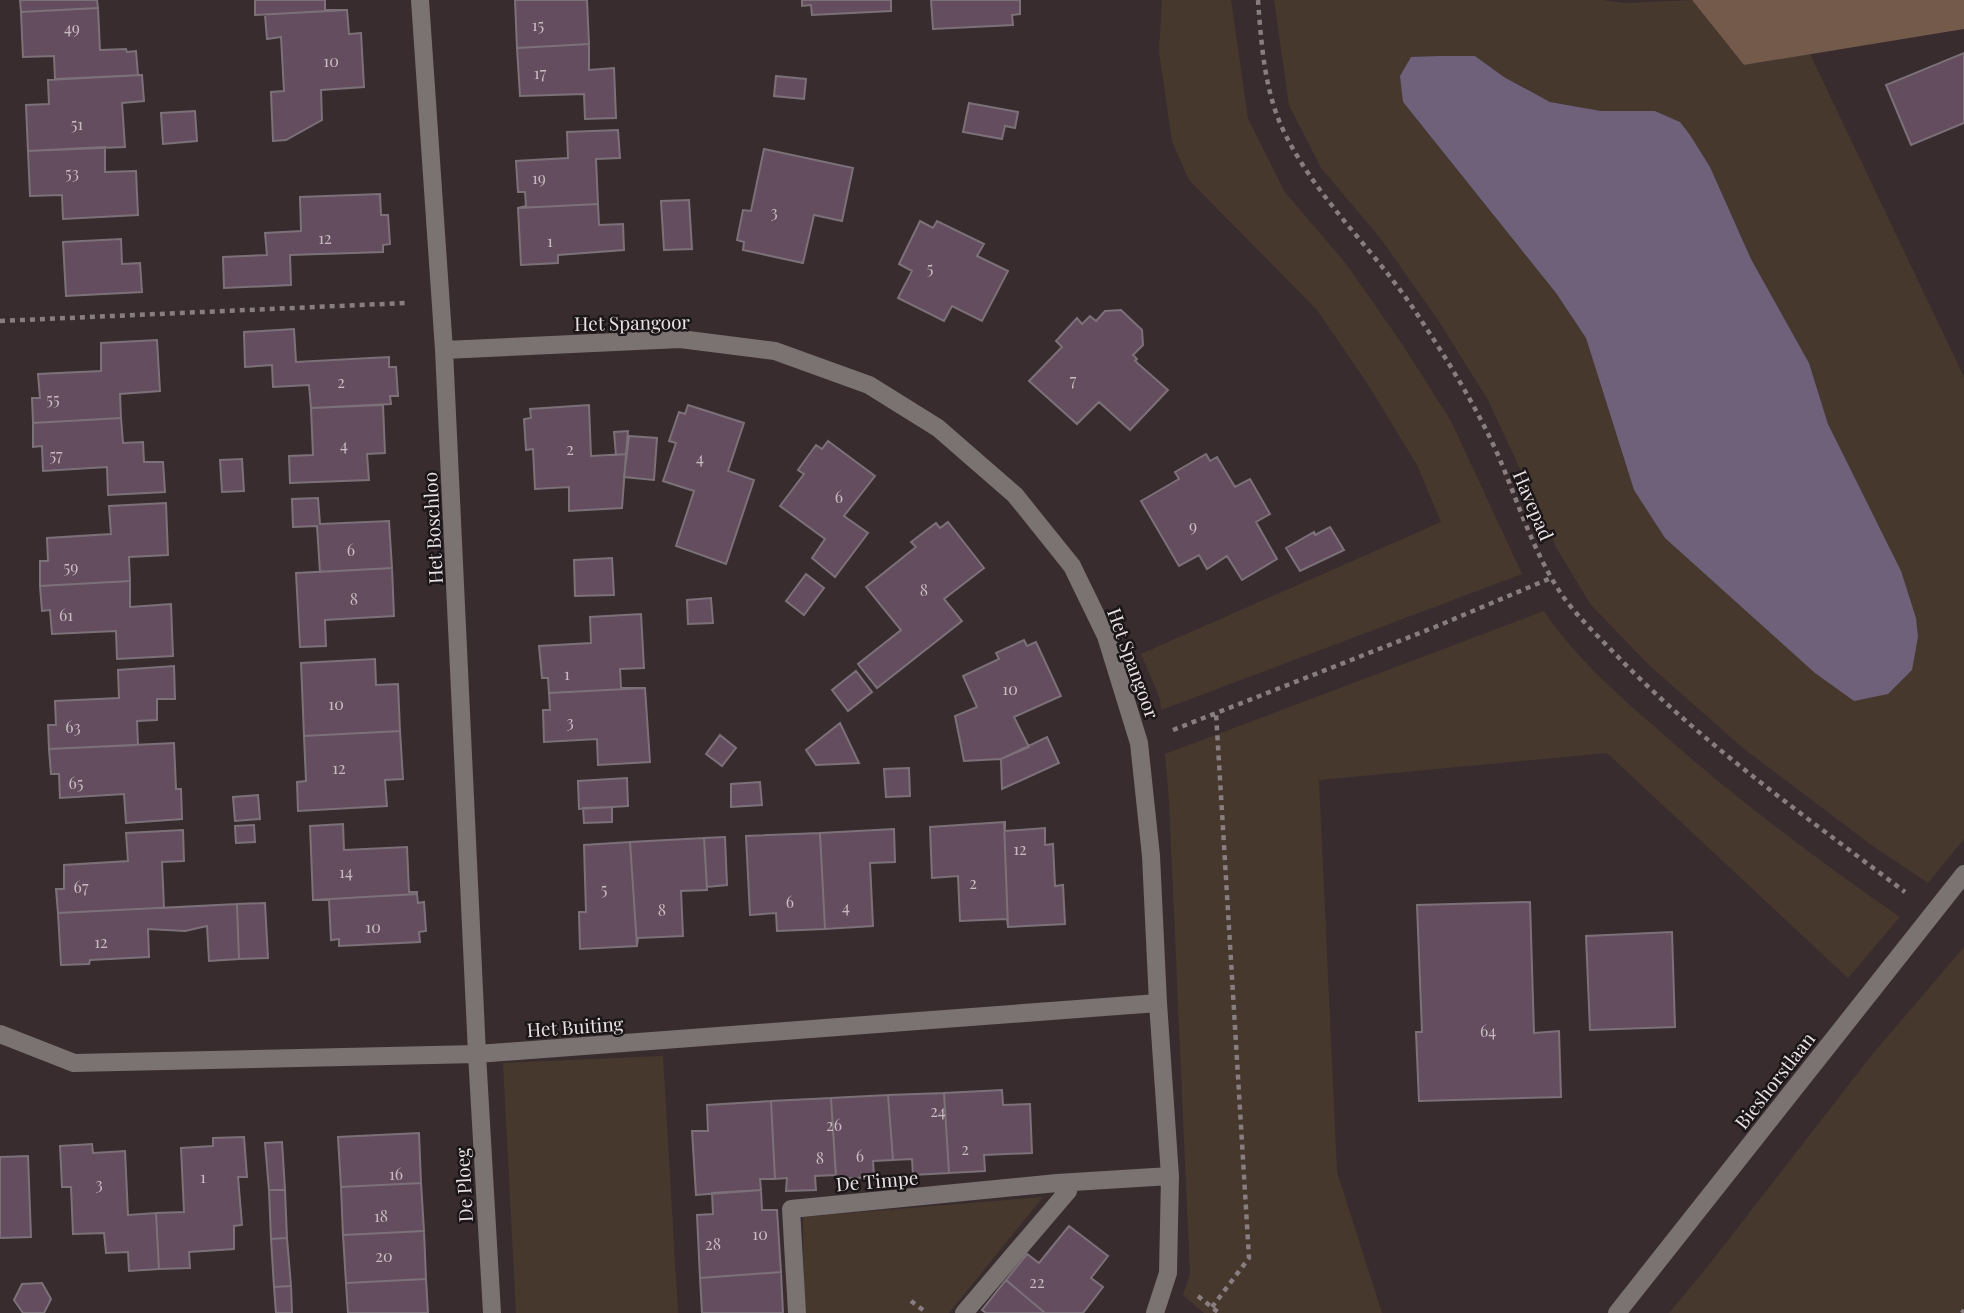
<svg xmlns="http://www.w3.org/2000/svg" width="1964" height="1313" viewBox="0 0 1964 1313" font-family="'Playfair Display',serif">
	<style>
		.green { fill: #47382e; fill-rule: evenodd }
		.forest { fill: #735a4a }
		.water { fill: #6e6179 }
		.building { fill: #644d5e; stroke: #7c7179; stroke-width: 2 }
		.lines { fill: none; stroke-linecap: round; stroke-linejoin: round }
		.path { stroke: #887d80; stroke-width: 4.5; stroke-dasharray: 5 5; stroke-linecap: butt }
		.minor { stroke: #7a7372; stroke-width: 18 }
		.labels { text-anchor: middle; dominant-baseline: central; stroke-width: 5; stroke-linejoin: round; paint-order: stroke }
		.number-label { font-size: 16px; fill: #c8bcc2 }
		.street-label { font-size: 19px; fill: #e9e1e3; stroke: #1b1617 }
	</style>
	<rect width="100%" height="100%" fill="#382c2f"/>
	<path class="green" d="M1162 0H1231L1248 119 1284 191 1347 265 1402 344 1451 421 1522 574 1161 710 1160 699 1141 654 1441 522 1417 465 1367 383 1317 310 1189 180 1172 141 1159 52Z
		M1274 0H1602L1625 3 1692 0 1744 65 1810 54 1964 377V839L1928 883 1870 844 1743 748 1650 666 1591 605 1557 549 1488 400 1438 320 1381 239 1321 168 1289 105ZM1475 56 1504 77 1550 102 1601 111H1655L1680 122 1710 167 1751 259 1809 363 1828 424 1862 497 1634 490 1586 338 1556 293 1403 102Z
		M1544 611C1573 655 1615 692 1655 727 1732 796 1815 858 1900 917L1848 978 1607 753 1319 780 1337 1172 1382 1313H1204L1183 1295 1190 1274 1169 801 1165 754Z
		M1964 947V1313H1669L1708 1266 1871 1056Z
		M663 1056 678 1313H516L503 1063Z
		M1043 1197 949 1313H804L803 1217Z"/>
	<path class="forest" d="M1692 0H1964V29L1744 65Z"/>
	<path class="water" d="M1440 56H1475L1504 77 1550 102 1601 111H1655L1680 122 1690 135 1710 167 1751 259 1809 363 1828 424 1901 571 1916 618 1918 637 1912 670 1888 694 1854 701 1815 673 1665 538 1634 490 1586 338 1556 293 1403 102 1400 76 1411 57Z"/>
	<path class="building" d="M20 0H97L98 8 21 12Z
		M255 0H325V10H347L255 15Z
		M515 0H587L589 44 517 48Z
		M802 0H891V11L812 15 811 5 802 6Z
		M931 0H1020V14L1012 15 1013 25 933 29Z
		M98 8 100 50 126 49 127 52 136 51 138 75H142L55 79 54 56 23 57 21 12Z
		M347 10 349 34 361 33 364 87 321 90 322 120 286 140 273 141 271 92 284 91 281 37 267 39 265 15H255Z
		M589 44V70L614 68 616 118 585 119 584 94 520 96 517 48Z
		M1964 53V123L1911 145 1886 85Z
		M142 75 144 101 122 103 125 147 28 151 26 105 49 104 48 80Z
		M776 76 806 79 804 99 774 96Z
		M969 103 1018 112 1015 128 1005 126 1002 139 963 132Z
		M195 111 197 141 163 144 161 113Z
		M618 130 620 158 596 159 598 204 518 208 526 206 525 192H518L516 161 568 158 567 132Z
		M105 147V172L136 171 138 215 63 219 62 195 30 196 28 151Z
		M764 149 853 168 842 221 814 215 803 263 743 250 744 242 737 240 743 210 751 211Z
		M380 194 381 215H388L390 244 383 245V252L290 255 291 285 224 288 223 257 267 255 265 233 301 231 300 197Z
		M689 200 692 249 664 250 661 201Z
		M598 204 599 225 623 224 624 250 558 255V263L521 265 518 208Z
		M920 221 933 228 937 221 984 244 977 256 1008 271 982 321 952 306 944 321 898 298 912 271 899 264Z
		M121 239 122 264 140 263 142 292 66 296 63 242Z
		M1121 310 1142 330 1143 345 1133 355 1137 359 1135 361 1168 390 1130 430 1099 402 1077 424 1029 381 1062 347 1056 341 1077 318 1082 324 1090 316 1096 321 1105 311Z
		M294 329 296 362 389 357V367H396L398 396H390L391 404 311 408 309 385 273 387 272 365 245 367 244 332Z
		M157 340 160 391 120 394 121 418 33 423 32 398H40L38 374 101 371V343Z
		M383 405 385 453 367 454 369 480 290 483 289 456 313 455 311 408Z
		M589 405 591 456 626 454 622 508 569 511V487L535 489 533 449 526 450 524 419 531 418 530 409Z
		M688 405 744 423 728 471 754 480 726 564 676 546 694 491 663 481 676 443 669 441 679 412 685 414Z
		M121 418 123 443 143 442 144 462H163L165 492 108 495 107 467 43 471 42 446 33 447V423Z
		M628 431 626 454 616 455 614 432Z
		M629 436 657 438 654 480 624 477Z
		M828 441 875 476 844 516 868 533 835 577 812 558 825 539 780 506 804 474 798 470 816 445 822 449Z
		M1206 454 1210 461 1217 457 1235 487 1250 479 1270 514 1256 522 1277 559 1242 580 1227 556 1207 569 1199 555 1179 566 1141 501 1179 479 1175 472Z
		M242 459 244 491 222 492 220 460Z
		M318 498 320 524 389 521 392 568 320 572 317 526 293 527 292 499Z
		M166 503 168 555 129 557 130 581 40 586V561H48L47 538 111 534 109 506Z
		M948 522 984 568 944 599 962 621 877 688 858 664 901 630 866 587 916 547 911 542 936 523 940 528Z
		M1330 527 1344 550 1300 571 1286 548 1314 532 1315 535Z
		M612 558 614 595 575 596 574 560Z
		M392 568 394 616 325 620 326 646 300 647 296 573Z
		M806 574 824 588 804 615 786 601Z
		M130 581V607L171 604 173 656 117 659 116 631 52 634 50 610 42 611 40 586Z
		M711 598 713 623 688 624 687 600Z
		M641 614 644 668 620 669 621 688H645L549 693 548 678H542L539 646 591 643 590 617Z
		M1024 640 1027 646 1036 642 1061 696 1014 717 1029 747 1001 759 964 761 955 716 977 707 963 676 999 659 996 653Z
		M375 659 376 685 398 684 400 731 304 736 301 663Z
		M174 666 175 699H157V720L137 721 138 745 49 749 48 725H56L55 701 119 698 118 670Z
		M856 671 872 692 848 711 832 690Z
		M645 688 650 762 598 765 597 739 544 742 543 710H550L549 693Z
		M840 723 859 763 816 765 806 750Z
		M400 731 403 779 385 780 387 806 298 811 297 782 306 781 304 736Z
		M720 735 736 748 722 766 706 754Z
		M1047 737 1059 763 1002 789 1001 759Z
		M174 743 176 789H181L182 819 126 823 124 794 60 798 59 774H51L49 749Z
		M909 768 910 796 886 797 884 769Z
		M627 778 628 806 579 809 578 781Z
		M760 782 762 805 731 807V784Z
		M258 795 260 819 235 821 233 797Z
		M612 807V822L584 823 583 808Z
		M1004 822H1005V831L1045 828V845L1053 844 1055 886 1063 885 1065 924 1008 927Z
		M1004 822 1008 927 1007 919 960 921 958 876 932 878 930 827Z
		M343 824 344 850 407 847 409 892H417V894L313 900 310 826Z
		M254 825 255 842 236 843 235 826Z
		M894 829 895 862 870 863 873 926 825 929 820 833Z
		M183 830 184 861 162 862 164 908 237 904 58 913 56 889H64V865L128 861 126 833Z
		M820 833 825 929 777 931 776 913 750 915 746 836Z
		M725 837 727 885 707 887 704 838Z
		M704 838 707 890 681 891 683 936 638 938 637 946 630 842Z
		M630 842 637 946 580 949 579 912H586L584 845Z
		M417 894 418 903 424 902 426 931 419 932 420 942 339 946V939L331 940 329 900H313Z
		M1530 902 1534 1033 1559 1031 1561 1097 1419 1101 1416 1032H1422L1417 905Z
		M265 903 268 958 239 959 237 904Z
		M237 904 239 959 209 961 207 926 185 931 148 929 149 957 90 960 89 964 61 965 58 913Z
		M1672 932 1675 1027 1590 1030 1586 936Z
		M1002 1090 1003 1105 1030 1104 1032 1153 984 1155 985 1171 949 1173 944 1093Z
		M944 1093 949 1173 913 1175 912 1159 893 1160 888 1095Z
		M888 1095 893 1160 873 1161 874 1177 836 1179 831 1098Z
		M831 1098 836 1175 815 1176 816 1190 786 1191 787 1178 775 1179 771 1101Z
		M771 1101 775 1179H760L761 1190 696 1195 692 1131H708L707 1105Z
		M419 1133 421 1183 341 1187 338 1137Z
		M244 1137 247 1177H238L242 1225 234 1226V1249L189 1252 190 1268 159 1269 156 1213 184 1212 181 1148 213 1146V1138Z
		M282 1142 285 1190H269L265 1143Z
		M92 1144 93 1153 125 1151 128 1215 156 1213 159 1269 129 1271 128 1252 106 1253 104 1233 73 1234 71 1187H62L60 1146Z
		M28 1156 31 1237 0 1238V1157Z
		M421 1183 424 1231 343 1235 341 1187Z
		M269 1190H285L287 1238 271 1239Z
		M761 1190 762 1210H777L781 1272 700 1278 697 1215 713 1214 712 1193Z
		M1069 1226 1108 1256 1091 1278 1103 1287 1083 1313H1045L1006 1280 1027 1254 1039 1263Z
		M424 1231 426 1279 346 1283 343 1235Z
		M287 1238 291 1286 274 1287 271 1239Z
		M781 1272 783 1313H702L700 1278Z
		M426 1279 428 1313H348L346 1283Z
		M1006 1280 1045 1313H986L982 1310Z
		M42 1283 51 1299 44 1313H23L14 1300 22 1284Z
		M291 1286 292 1313H276L274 1287Z"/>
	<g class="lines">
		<path class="path" d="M1258 0C1261 40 1264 85 1280 123 1312 196 1376 250 1419 317 1448 361 1476 406 1498 455 1518 502 1533 552 1562 595 1579 619 1602 640 1623 662 1708 748 1809 819 1905 892
			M0 321 405 303
			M1173 730 1435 627 1551 578
			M1198 1296 1219 1313
			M911 1301 927 1313
			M1212 1307 1249 1258 1216 713
			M1962 1313 1964 1310"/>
		<path class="minor" d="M420 0 444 350 477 1054 492 1313
			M444 350 680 339 775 351 869 385 938 428 1015 495 1072 566 1106 636 1139 743 1151 856 1158 1003 1170 1176 1168 1273 1155 1313
			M0 1034 74 1063 477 1054 1158 1003
			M797 1313 791 1209 1057 1183 1170 1176
			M964 1313 1068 1191 1070 1183
			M1617 1313 1964 874"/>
	</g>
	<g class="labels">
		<g class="number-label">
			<text x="538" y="24">15</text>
			<text x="72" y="27">49</text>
			<text x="331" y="60">10</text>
			<text x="540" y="72">17</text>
			<text x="77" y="123">51</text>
			<text x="72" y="172">53</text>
			<text x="539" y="177">19</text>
			<text x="774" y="211">3</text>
			<text x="325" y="237">12</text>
			<text x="550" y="240">1</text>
			<text x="930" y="267">5</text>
			<text x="1073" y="379">7</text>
			<text x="341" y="381">2</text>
			<text x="53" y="398">55</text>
			<text x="344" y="444">4</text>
			<text x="570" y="448">2</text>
			<text x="56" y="454">57</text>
			<text x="700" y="457">4</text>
			<text x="839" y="496">6</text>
			<text x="1193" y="525">9</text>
			<text x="351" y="549">6</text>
			<text x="71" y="566">59</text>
			<text x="924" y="589">8</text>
			<text x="354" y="598">8</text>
			<text x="66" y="614">61</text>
			<text x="567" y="673">1</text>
			<text x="1010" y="688">10</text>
			<text x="336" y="703">10</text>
			<text x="570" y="721">3</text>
			<text x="73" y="726">63</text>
			<text x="339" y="767">12</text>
			<text x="76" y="782">65</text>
			<text x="1020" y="848">12</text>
			<text x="346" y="871">14</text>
			<text x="973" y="882">2</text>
			<text x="81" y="886">67</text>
			<text x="604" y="888">5</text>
			<text x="790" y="901">6</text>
			<text x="846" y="906">4</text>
			<text x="662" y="909">8</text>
			<text x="373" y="926">10</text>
			<text x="101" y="941">12</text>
			<text x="1488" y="1030">64</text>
			<text x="938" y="1110">24</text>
			<text x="834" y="1124">26</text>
			<text x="965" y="1148">2</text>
			<text x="860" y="1155">6</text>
			<text x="820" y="1157">8</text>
			<text x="396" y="1173">16</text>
			<text x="203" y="1176">1</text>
			<text x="99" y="1183">3</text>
			<text x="381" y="1215">18</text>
			<text x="760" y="1233">10</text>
			<text x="713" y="1243">28</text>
			<text x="384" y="1255">20</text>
			<text x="1037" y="1281">22</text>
		</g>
		<g class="street-label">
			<text transform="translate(632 322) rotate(-1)">Het Spangoor</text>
			<text transform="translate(1534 505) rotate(67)">Havepad</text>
			<text transform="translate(432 528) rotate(-93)">Het Boschloo</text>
			<text transform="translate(1134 663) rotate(70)">Het Spangoor</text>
			<text transform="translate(575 1026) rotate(-4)">Het Buiting</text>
			<text transform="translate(1774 1080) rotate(-52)">Bieshorstlaan</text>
			<text transform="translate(877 1180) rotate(-5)">De Timpe</text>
			<text transform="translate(463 1185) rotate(-93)">De Ploeg</text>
		</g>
	</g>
</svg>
